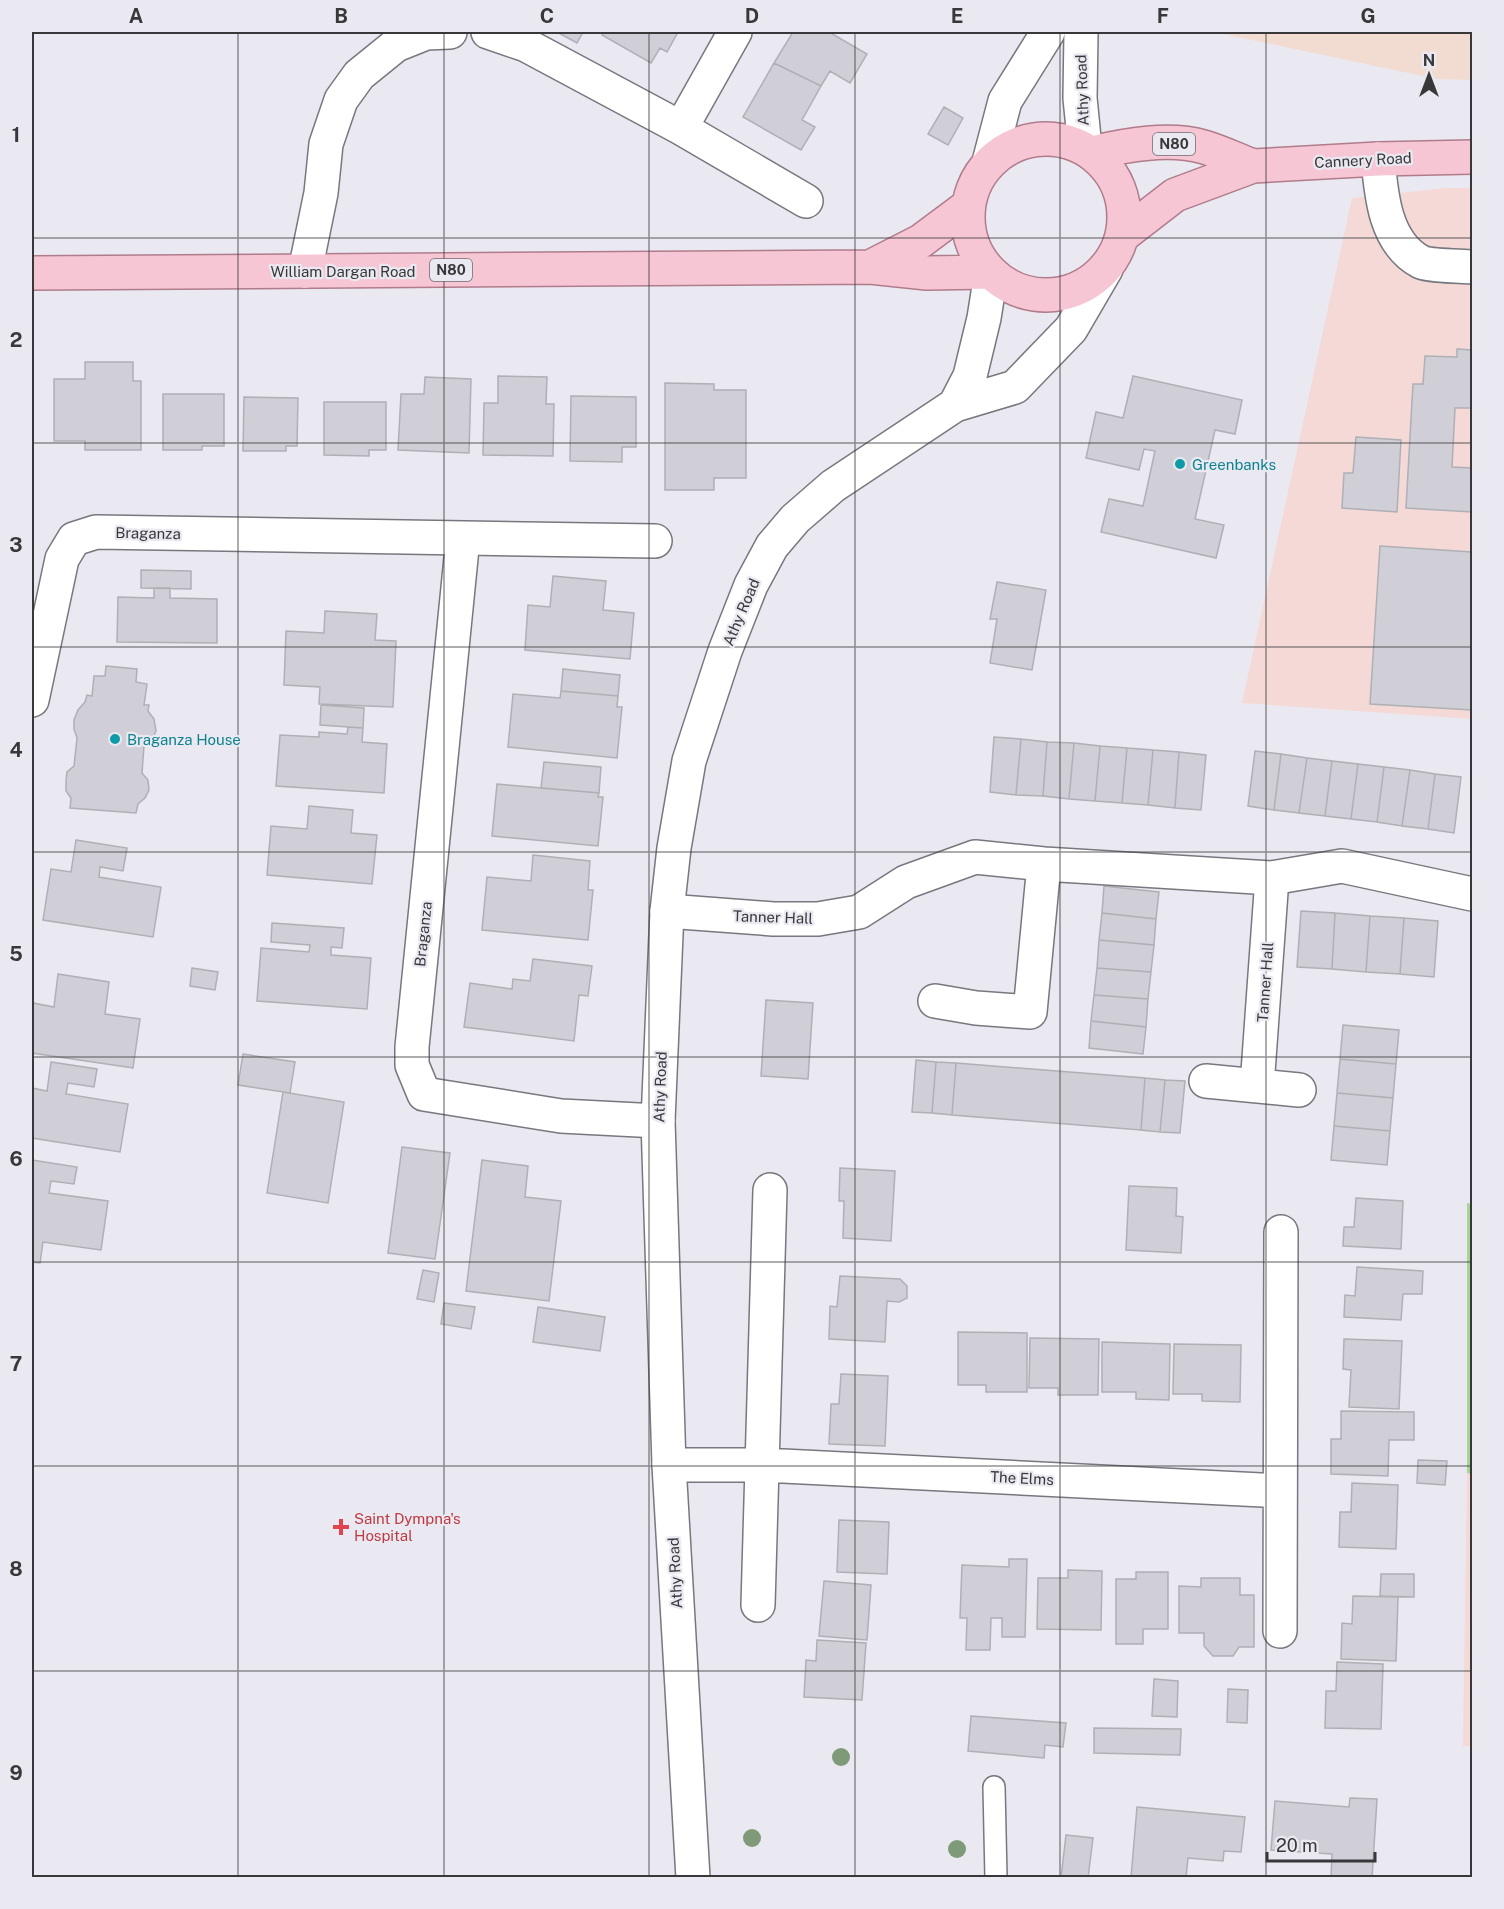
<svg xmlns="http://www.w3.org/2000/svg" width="1504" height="1909" viewBox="0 0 1504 1909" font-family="'Public Sans',sans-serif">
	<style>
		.commercial { fill: #f2dbd0 }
		.industrial { fill: #f4d9d7 }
		.green { fill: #a4d597 }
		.building { fill: #d0cfd7; stroke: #afafb6; stroke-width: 1.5 }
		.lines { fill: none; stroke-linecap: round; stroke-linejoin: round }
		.service-casing { stroke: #77777e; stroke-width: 24 }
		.minor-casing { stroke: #77777e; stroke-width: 36 }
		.secondary-casing { stroke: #77777e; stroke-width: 36 }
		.primary-casing { stroke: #b07c8c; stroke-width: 36 }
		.service { stroke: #fff; stroke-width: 21 }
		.minor { stroke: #fff; stroke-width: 33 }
		.secondary { stroke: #fff; stroke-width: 33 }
		.primary { stroke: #f6c6d4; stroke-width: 33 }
		.tree { fill: #7f9a79 }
		.grid { fill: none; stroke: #38383b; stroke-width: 1.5; stroke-opacity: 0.55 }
		.culture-dot { fill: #0f9aa8; stroke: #eae9f1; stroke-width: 2 }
		.health-dot { fill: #e0444e; stroke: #eae9f1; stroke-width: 2 }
		.labels { text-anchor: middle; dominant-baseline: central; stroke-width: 4.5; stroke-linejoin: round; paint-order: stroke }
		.shield { fill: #eae9f1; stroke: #6d6d72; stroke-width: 1.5 }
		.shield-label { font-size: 14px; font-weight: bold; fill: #38383b }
		.street-label { font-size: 15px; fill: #38383b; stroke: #eae9f1 }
		.culture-label { font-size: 15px; fill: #0d838f; stroke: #eae9f1; text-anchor: start }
		.health-label { font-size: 15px; fill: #be3a42; stroke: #eae9f1; text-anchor: start }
		.neatline { fill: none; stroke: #38383b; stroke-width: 2 }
		.grid-label { font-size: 20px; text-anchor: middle; font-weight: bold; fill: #38383b }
	</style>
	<rect width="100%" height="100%" fill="#eae9f1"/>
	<path class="commercial" d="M1214 32H1472V80L1437 79Z"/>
	<path class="industrial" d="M1446 188H1472V719L1242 703 1352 198Z
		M1467 1203 1472 1204V1746H1463L1467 1473Z"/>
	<path class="green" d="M1467 1203 1472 1204V1474L1467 1473Z"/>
	<path class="building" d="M557 32H583L577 43Z
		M604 32H678L667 52 660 48 651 63 602 35Z
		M793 32 806 33 807 32H829L867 54 850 83 830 71 821 86 774 63Z
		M774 63 821 86 802 120 815 127 801 150 743 117Z
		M944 107 963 118 948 145 928 134Z
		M1457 349 1472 350V408H1455L1452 467 1472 468V512L1406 508 1413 384H1423L1425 356 1457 357Z
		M85 362H133V381H141V450H85V441H54V379H85Z
		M498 376 547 377 546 404H554L553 456 483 455 484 403H498Z
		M1133 376 1242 400 1235 434 1215 430 1195 519 1224 525 1216 558 1101 532 1109 499 1143 506 1155 451 1144 449 1139 470 1086 458 1096 412 1123 418Z
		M425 377 471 379 469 453 398 450 401 394H424Z
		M665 383 714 384V390H746V478H714V490H665Z
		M163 394H224V446H202V450H163Z
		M571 396 636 397V447H622V462L570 461Z
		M244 397 298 398 297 446H286V451H243Z
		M324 402H386V450H369V456L324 455Z
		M1356 437 1401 440 1397 512 1342 508 1344 473H1353Z
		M1380 546 1472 552V710L1370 704Z
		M141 570 191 571V589L141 588Z
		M553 576 606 581 603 610 634 613 630 659 525 650 528 605 550 607Z
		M997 582 1046 590 1032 670 990 663 997 619H990Z
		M154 588H170V598L217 599V643L117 642 118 597 154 598Z
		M325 611 377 614 375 640 396 641 393 707 319 704 320 687 284 685 286 631 324 633Z
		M106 666 137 669 136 682 147 684 144 705H149L148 711 154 719 156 731 152 740 144 746 142 773 148 780 149 790 145 798 138 804 136 813 70 808 71 798 66 791V781L67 772 74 766 77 738 74 729V720L78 710 85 702 87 695 92 696 94 676H105Z
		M563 669 620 675 618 696 561 691Z
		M561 691 618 696 617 707H622L617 758 508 747 513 694 560 698Z
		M321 705 364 708 363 728 320 725Z
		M348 727 363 728 362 742 387 744 384 793 276 786 280 735 319 737V732L347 734Z
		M994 737 1021 739 1016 795 990 792Z
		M1021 739 1047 742 1043 796 1016 795Z
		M1047 742 1074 743 1069 799 1043 796Z
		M1074 743 1100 746 1095 801 1069 799Z
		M1100 746 1127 748 1122 803 1095 801Z
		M1127 748 1153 750 1148 805 1122 803Z
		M1153 750 1179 752 1175 808 1148 805Z
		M1255 751 1281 754 1274 810 1248 806Z
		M1179 752 1206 755 1201 810 1175 808Z
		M1281 754 1307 758 1299 813 1274 810Z
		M1307 758 1332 761 1325 816 1299 813Z
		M1332 761 1358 764 1351 819 1325 816Z
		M544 762 601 767 599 793 541 788Z
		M1358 764 1384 767 1377 822 1351 819Z
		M1384 767 1410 770 1402 826 1377 822Z
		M1410 770 1435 774 1428 829 1402 826Z
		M1435 774 1461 777 1454 833 1428 829Z
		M497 784 599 793 598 797H603L598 846 492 836Z
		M309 806 353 810 351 833 377 835 372 884 267 875 271 826 307 829Z
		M76 840 127 848 123 871 100 867 99 877 161 887 153 937 43 920 51 869 71 872Z
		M533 855 590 861 588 890H593L588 940 482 930 487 877 531 881Z
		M1104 886 1159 892 1156 919 1102 913Z
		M1301 911 1335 913 1332 969 1297 967Z
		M1102 913 1156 919 1154 945 1099 940Z
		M1335 913 1370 916 1366 972 1332 969Z
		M1370 916 1404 918 1400 974 1366 972Z
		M1404 918 1438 921 1434 977 1400 974Z
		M272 923 344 928 342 948 331 947V955L371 958 367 1009 257 1001 261 948 309 952 310 945 271 942Z
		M1099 940 1154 945 1151 972 1097 968Z
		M533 959 592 966 588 996 579 995 574 1041 464 1027 470 983 512 989 513 979 530 981Z
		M192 968 218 972 215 990 190 986Z
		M1097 968 1151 972 1148 999 1094 995Z
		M58 974 109 982 105 1014 140 1019 133 1068 32 1053 33 1003 54 1007Z
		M1094 995 1148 999 1146 1027 1091 1021Z
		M766 1000 813 1003 808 1079 761 1076Z
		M1091 1021 1146 1027 1143 1054 1089 1048Z
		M1343 1025 1399 1030 1396 1064 1340 1059Z
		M243 1054 295 1062 290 1093 238 1085Z
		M1340 1059 1396 1064 1393 1098 1337 1093Z
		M916 1060 936 1062 932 1113 912 1112Z
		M51 1062 97 1069 94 1087 68 1083 66 1094 128 1104 120 1152 32 1138V1088L47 1091Z
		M936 1062 956 1063 952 1115 932 1113Z
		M956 1063 1145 1078 1141 1130 952 1115Z
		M1145 1078 1165 1080 1160 1132 1141 1130Z
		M1165 1080 1185 1081 1180 1133 1160 1132Z
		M283 1092 344 1102 328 1203 267 1193Z
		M1337 1093 1393 1098 1390 1131 1334 1126Z
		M1334 1126 1390 1131 1387 1165 1331 1160Z
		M402 1147 450 1153 435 1259 388 1253Z
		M32 1160 77 1167 74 1184 51 1181 49 1193 108 1201 101 1250 43 1242 40 1263 32 1262Z
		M482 1160 528 1166 525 1197 561 1201 549 1301 466 1291Z
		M840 1168 895 1171 891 1241 843 1238 844 1201H839Z
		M1129 1186 1177 1188 1176 1216 1183 1217 1181 1253 1126 1250Z
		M1356 1198 1403 1201 1401 1249 1343 1246 1344 1227H1354Z
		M1357 1267 1423 1271 1422 1294H1403L1401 1320 1344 1317 1345 1295 1355 1296Z
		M423 1270 439 1273 434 1302 417 1299Z
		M840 1276 900 1279 907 1286V1298L899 1302 887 1301 885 1342 829 1339 830 1306 837 1307Z
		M444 1303 475 1307 471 1329 441 1324Z
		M538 1307 605 1317 600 1351 533 1342Z
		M958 1332 1027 1333V1392H986V1385H958Z
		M1030 1338 1099 1339 1098 1395H1058V1388H1029Z
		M1344 1339 1402 1341 1399 1409 1349 1407 1351 1370 1343 1369Z
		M1102 1342 1170 1344 1169 1400 1136 1399V1392H1102Z
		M1174 1344 1241 1345 1240 1402 1202 1401V1394H1173Z
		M841 1374 888 1376 885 1446 829 1444 831 1404H839Z
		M1341 1411 1414 1412V1440H1389L1388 1476 1331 1474V1439H1341Z
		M1418 1460 1447 1461 1445 1485 1417 1483Z
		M1352 1483 1398 1485 1396 1549 1339 1547 1340 1512H1351Z
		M839 1520 889 1522 887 1574 837 1572Z
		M1009 1559H1027L1025 1637H1002V1618H991L990 1650H966L967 1618H960L962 1565 1009 1567Z
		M1068 1570 1102 1571 1101 1630 1037 1629 1038 1578H1068Z
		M1136 1572H1168V1629H1143V1644H1116V1579H1136Z
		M1381 1574H1414V1597L1380 1596Z
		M1201 1578H1240V1595H1254V1647H1239L1233 1656H1213L1204 1646V1633H1179V1586L1201 1587Z
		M824 1581 871 1585 867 1640 819 1636Z
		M1353 1596 1398 1597 1396 1661 1341 1659 1342 1623 1352 1624Z
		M817 1640 866 1643 862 1700 804 1697 806 1660 816 1661Z
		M1337 1662 1383 1664 1381 1729 1325 1728 1326 1691H1336Z
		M1154 1679 1178 1681 1177 1717 1152 1716Z
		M1228 1689 1248 1690 1247 1723 1227 1722Z
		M971 1716 1066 1723 1063 1747 1045 1745 1044 1758 968 1751Z
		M1094 1728 1181 1729 1180 1755 1094 1753Z
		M1350 1798 1377 1799 1372 1878H1331L1332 1854 1271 1850 1275 1801 1349 1807Z
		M1137 1807 1245 1817 1241 1852 1224 1851 1223 1861 1188 1858 1186 1878H1131Z
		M1066 1835 1093 1838 1088 1878H1061Z"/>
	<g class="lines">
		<g class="service-casing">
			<path id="service" d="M994 1787 996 1878"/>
		</g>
		<g class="minor-casing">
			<path id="minor" d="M488 32 526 45 681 128 806 201
				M681 128 735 32
				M1378 159C1381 195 1385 243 1421 262 1430 266 1461 266 1472 267
				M305 271 321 193 326 144 341 100 359 75 396 45 426 33 450 32
				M463 538 412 1047V1065L424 1094 561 1116 658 1121
				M32 700 62 559 74 539 96 532 655 541
				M667 911 773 919H818L859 912 906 882 975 857 1044 864 1272 878 1342 866 1472 894
				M935 1001 976 1008 1030 1012 1044 864
				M1206 1081 1299 1090
				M1257 1086 1272 878
				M669 1465H763L1280 1491
				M758 1605 770 1190
				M1280 1631 1281 1232"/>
		</g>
		<g class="secondary-casing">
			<path id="secondary" d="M1081 32 1080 98 1085 148
				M989 162 1005 101 1048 32
				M955 405 970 376 984 318 991 274
				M693 1878 669 1465 658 1121 667 911 674 848 689 761 725 651 751 585 772 546 795 519 833 486 955 405 1015 387 1071 329 1106 269"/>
		</g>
		<g class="primary-casing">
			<path id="primary" d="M968 217a78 78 0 1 1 156 0a78 78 0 1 1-156 0Z
				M1092 153C1126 145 1169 137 1204 147 1221 152 1237 160 1253 166
				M1122 236 1175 195 1253 166 1378 159 1472 157
				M870 267 921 241 968 206
				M32 273 870 267 927 273 990 272"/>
		</g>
		<use href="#service" class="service"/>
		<use href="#minor" class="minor"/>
		<use href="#secondary" class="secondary"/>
		<use href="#primary" class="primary"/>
	</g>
	<g class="tree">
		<circle cx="841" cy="1757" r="9"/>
		<circle cx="752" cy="1838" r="9"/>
		<circle cx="957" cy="1849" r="9"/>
	</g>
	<path class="grid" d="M238 32V1878M444 32V1878M649 32V1878M855 32V1878M1060 32V1878M1266 32V1878M32 238H1472M32 443H1472M32 647H1472M32 852H1472M32 1057H1472M32 1262H1472M32 1466H1472M32 1671H1472"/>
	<g class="culture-dot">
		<circle cx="1180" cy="464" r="6"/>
		<circle cx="115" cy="739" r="6"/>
	</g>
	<path class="health-dot" d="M338 1518h6v6h6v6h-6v6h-6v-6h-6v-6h6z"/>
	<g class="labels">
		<g class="shield">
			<rect x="1153" y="133" width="42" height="22" rx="4.5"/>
			<rect x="430" y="259" width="42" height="22" rx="4.5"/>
		</g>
		<g class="shield-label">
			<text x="1174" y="144">N80</text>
			<text x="451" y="270">N80</text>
		</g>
		<g class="street-label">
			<text transform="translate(1082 90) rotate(-92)">Athy Road</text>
			<text transform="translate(1363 160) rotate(-3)">Cannery Road</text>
			<text x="343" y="271">William Dargan Road</text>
			<text transform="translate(148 533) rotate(1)">Braganza</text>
			<text transform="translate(741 612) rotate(-67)">Athy Road</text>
			<text transform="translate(773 917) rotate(2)">Tanner Hall</text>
			<text transform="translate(423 934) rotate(-84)">Braganza</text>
			<text transform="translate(1265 982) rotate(-86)">Tanner Hall</text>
			<text transform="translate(660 1087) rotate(-88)">Athy Road</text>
			<text transform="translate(1022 1478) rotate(3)">The Elms</text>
			<text transform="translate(675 1573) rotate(-93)">Athy Road</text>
		</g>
		<g class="culture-label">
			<text x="1192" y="464">Greenbanks</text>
			<text x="127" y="739">Braganza House</text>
		</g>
		<g class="health-label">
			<text x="354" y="1518">Saint Dympna's<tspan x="354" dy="17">Hospital</tspan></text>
		</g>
	</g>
	<rect width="1504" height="1909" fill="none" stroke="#eae9f1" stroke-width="66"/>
	<g transform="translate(1429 75)" stroke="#eae9f1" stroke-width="4.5" paint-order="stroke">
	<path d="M0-4.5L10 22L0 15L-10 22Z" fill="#38383b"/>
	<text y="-9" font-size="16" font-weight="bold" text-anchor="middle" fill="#38383b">N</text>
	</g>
	<path d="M1267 1852v9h108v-9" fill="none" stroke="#38383b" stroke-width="3"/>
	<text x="1276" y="1852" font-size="18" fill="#38383b" stroke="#eae9f1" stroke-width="4.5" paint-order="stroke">20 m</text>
	<rect x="33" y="33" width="1438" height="1843" class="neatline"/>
	<g class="grid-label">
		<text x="136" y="23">A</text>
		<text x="341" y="23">B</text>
		<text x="547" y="23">C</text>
		<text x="752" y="23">D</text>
		<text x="957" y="23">E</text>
		<text x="1163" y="23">F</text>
		<text x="1368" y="23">G</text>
		<text x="16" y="142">1</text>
		<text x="16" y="347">2</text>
		<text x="16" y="552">3</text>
		<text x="16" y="757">4</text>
		<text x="16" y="961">5</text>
		<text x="16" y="1166">6</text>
		<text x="16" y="1371">7</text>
		<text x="16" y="1576">8</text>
		<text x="16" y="1780">9</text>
	</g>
</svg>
